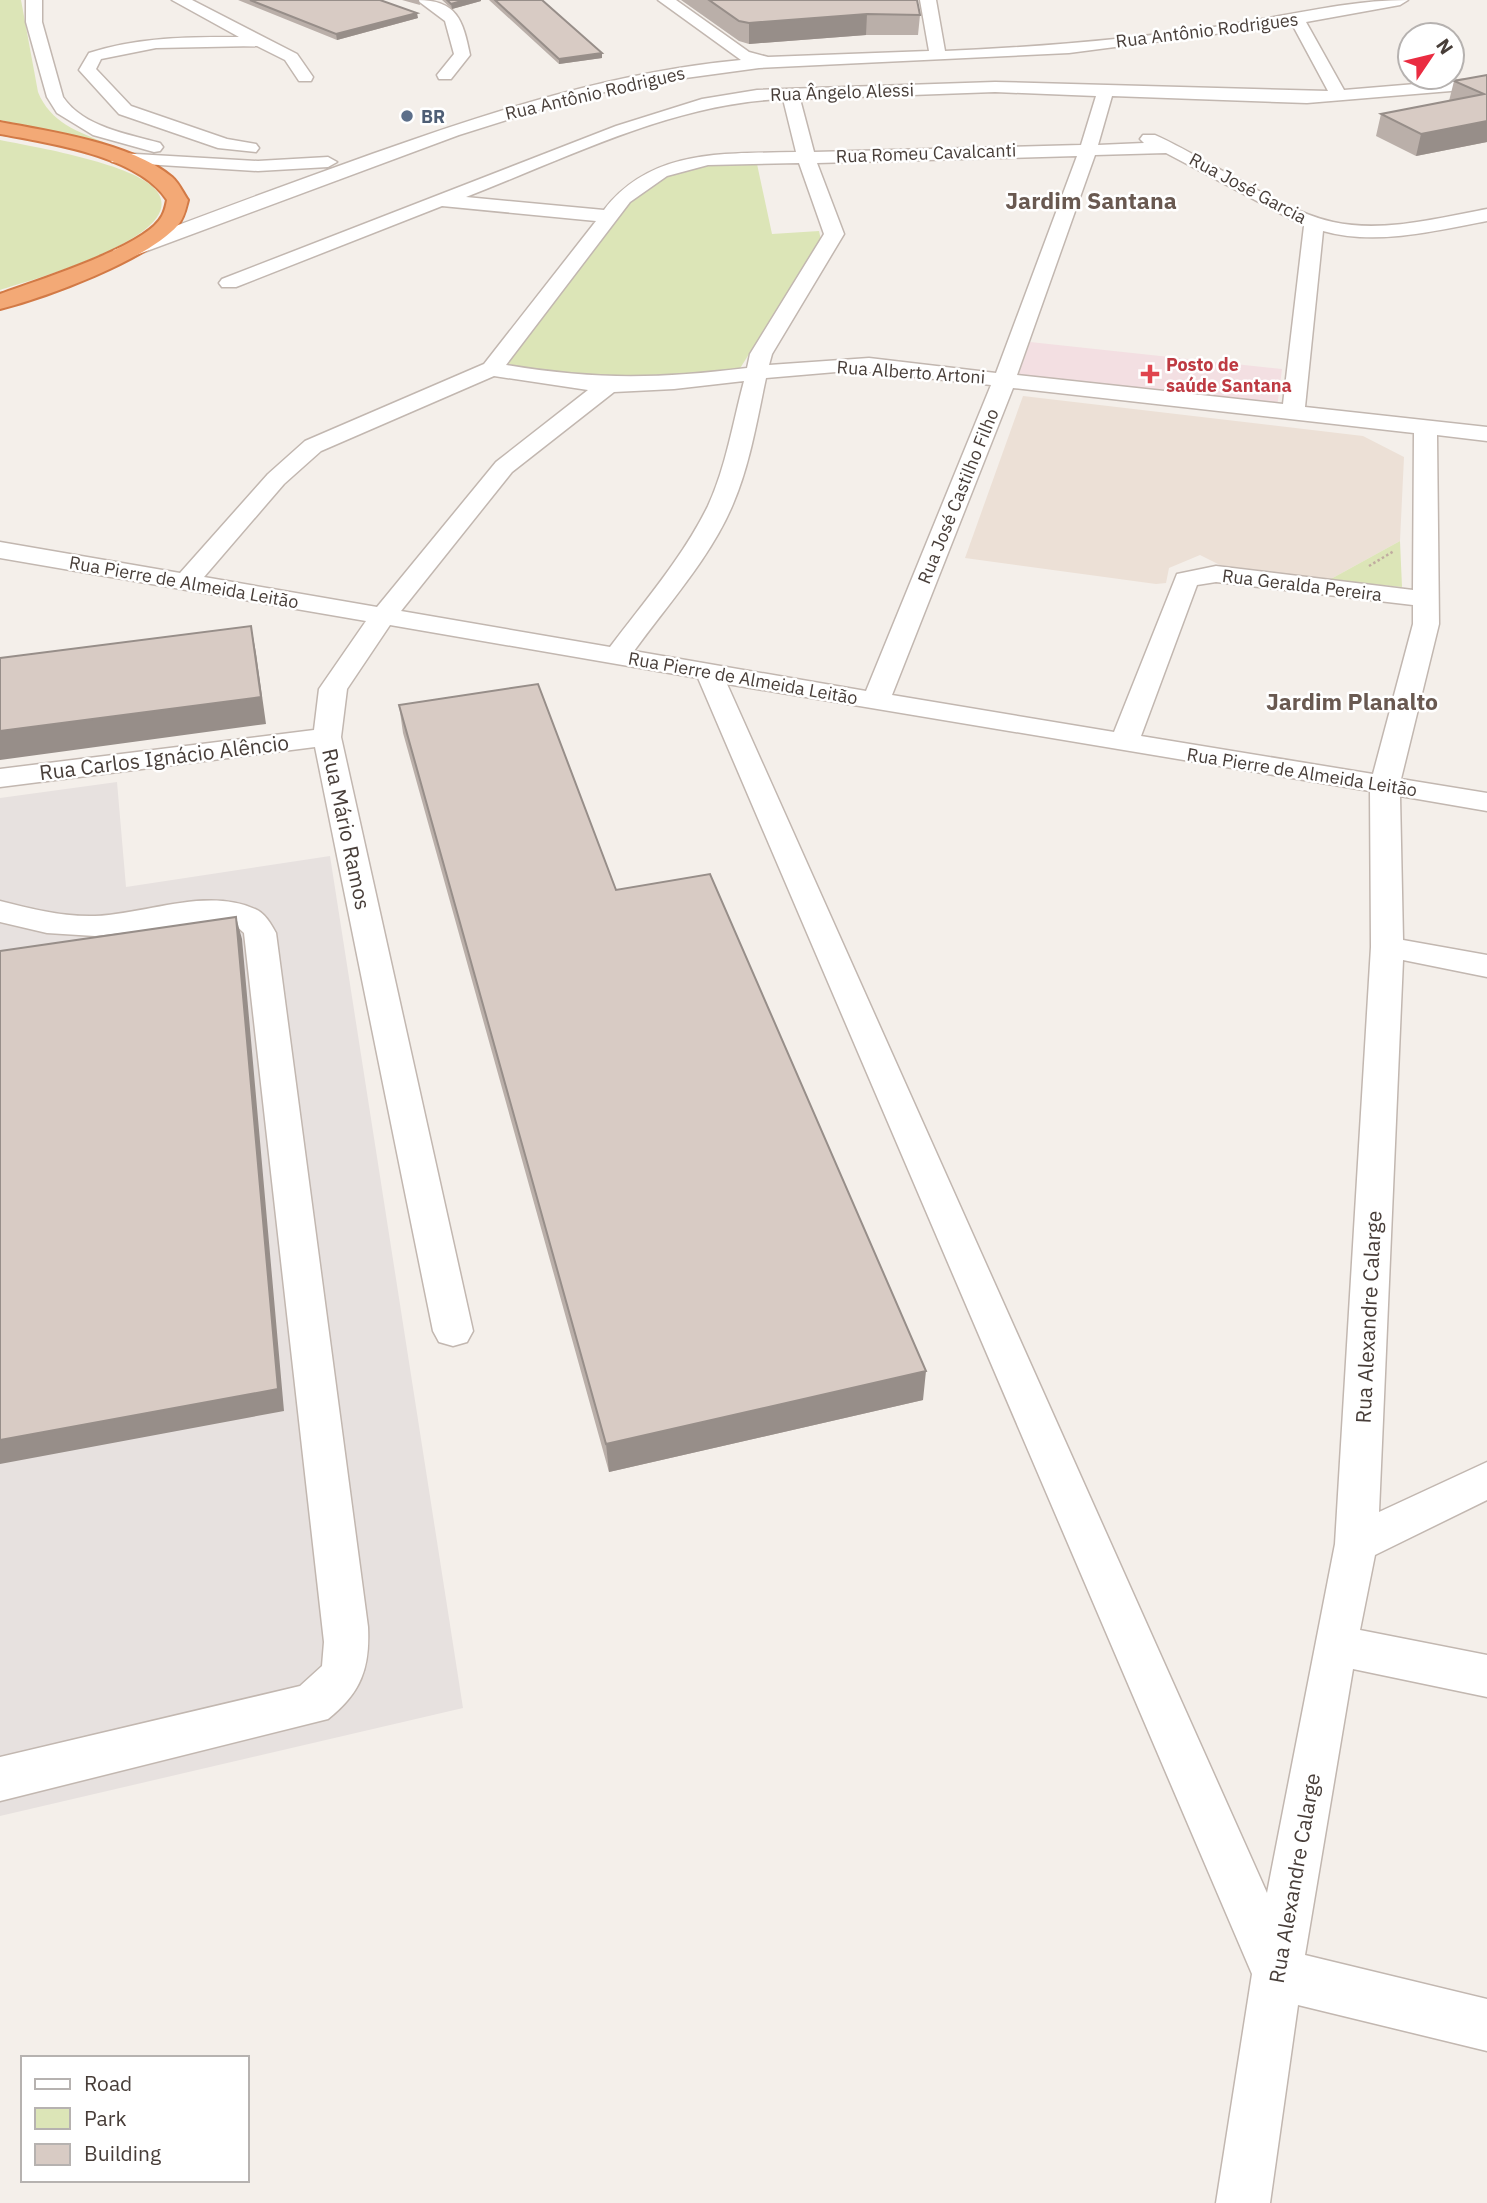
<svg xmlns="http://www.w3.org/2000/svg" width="1487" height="2203" viewBox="0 0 1487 2203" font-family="'IBM Plex Sans',sans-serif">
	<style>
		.industrial { fill: #e7e1df }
		.education { fill: #ece0d6 }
		.medical { fill: #f3dfe2 }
		.green { fill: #dce5b7 }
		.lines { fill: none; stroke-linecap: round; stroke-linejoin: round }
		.minor-casing { stroke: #c2b7b0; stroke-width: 3 }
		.highway-casing { stroke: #d27a46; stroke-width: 4 }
		.path { stroke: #c0aca0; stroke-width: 2.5; stroke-dasharray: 2.5 2.5; stroke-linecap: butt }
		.minor { fill: #fff; fill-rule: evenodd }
		.highway { fill: #f3a976; fill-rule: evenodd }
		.wall { fill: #baafa9 }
		.shaded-wall { fill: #978e89 }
		.building { fill: #d8cbc4; stroke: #978e89; stroke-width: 2 }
		.service-dot { fill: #5c6f8a; stroke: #fff; stroke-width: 2.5 }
		.health-dot { fill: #e0444e; stroke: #fff; stroke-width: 2.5 }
		.labels { text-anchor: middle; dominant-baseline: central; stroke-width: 5; stroke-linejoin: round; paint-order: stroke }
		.far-street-label { font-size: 18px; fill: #483e39; stroke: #fff }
		.far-service-label { font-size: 18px; font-weight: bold; fill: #4e5e75; stroke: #fff; text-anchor: start }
		.far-health-label { font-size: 18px; font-weight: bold; fill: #be3a42; stroke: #fff; text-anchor: start }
		.street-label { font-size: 21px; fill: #483e39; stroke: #fff }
		.far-district-label { font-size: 23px; font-weight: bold; fill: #695951; stroke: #fff }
	</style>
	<rect width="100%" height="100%" fill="#f4efea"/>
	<path class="industrial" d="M117 782 126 887 330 856 463 1708 0 1816V798Z"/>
	<path class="education" d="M1023 396 1363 436 1404 457 1400 541 1329 580 1220 565 1200 555 1169 568 1166 583 1156 584 965 558Z"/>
	<path class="medical" d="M1030 342 1282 369 1277 408 1017 379Z"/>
	<path class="green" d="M0 0H21L38 92C50 122 78 132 106 143L0 120Z
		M0 140C36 147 128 163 153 187 202 234 27 281 0 290Z
		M757 164 772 234 819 231 821 240 739 370C714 383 531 381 508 363L629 202 657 181 677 171 704 165Z
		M1400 541 1402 587 1329 580Z"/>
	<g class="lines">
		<g class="minor-casing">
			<path id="minor" d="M26 0H42V22L63 97C83 127 128 134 160 143L163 147 160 151 154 152 93 135 57 113 47 97 26 22Z
				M172 0H192L297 54 313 77 311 81H299L285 60 257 46 156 48 101 59 96 69 131 106 227 139 256 144 259 148 256 152 218 148 119 114 79 70 89 53C139 37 188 37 239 37Z
				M417 0C457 0 463 20 470 55L451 79H439L437 75 454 54 445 21Z
				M658 0H676L749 52 768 57 929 51 920 0H936L945 51C1040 47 1134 39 1228 25 1287 16 1348 0 1408 0L1400 5 1306 22 1344 90 1487 78V88L1307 103 1112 96 1098 145 1144 143 1140 139 1143 135H1155C1209 159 1279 210 1333 222 1383 233 1438 218 1487 209V221C1434 231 1376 246 1323 231L1305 407 1487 427V441L1437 435 1439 624 1401 779 1487 793V811L1400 796 1403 940 1487 955V977L1403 960 1379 1512 1487 1462V1500L1375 1555 1360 1630 1487 1655V1697L1353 1669 1305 1955 1487 1999V2051L1298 2005 1270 2203H1216L1252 1974 698 678 390 625 347 689 341 737 473 1331 467 1342 453 1346 439 1342 433 1331 315 747 0 787V769L314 730 319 689 366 621 0 558V542L180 573 268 474 305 441 484 364 596 221 442 206 236 287H222L219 283 222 279 616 126 702 99 757 90 995 82 1328 91 1292 24 1069 53 759 68 634 85 567 101 459 135 128 258 121 260 111 254 114 250C200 216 286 185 372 154 493 111 613 72 741 60ZM995 92 1096 96 1081 145 814 152 800 99ZM783 99 796 152C725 154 652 148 604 210L466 197C567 158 673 103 783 99ZM1166 153 1304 226 1283 404 1017 375 1095 155ZM1077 156 996 373 869 358 769 365 772 354 844 234 817 163ZM799 163 824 234 750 354 747 368C657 379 596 380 506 365L630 202 667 176 708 165ZM836 372H869L991 385 866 691 634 651C668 604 711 557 733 504 750 464 757 420 766 378ZM494 376 588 390 496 462 377 607 204 577 284 484 321 451ZM744 381C733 422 726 467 708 506 683 557 644 602 610 647L401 611 512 472 614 392 674 389ZM1013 388 1414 433 1413 590 1216 566 1177 574 1114 732 892 695ZM1216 582 1413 605V624L1373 774 1141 736 1197 585ZM727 684 1370 791 1371 947 1335 1544 1267 1893Z
				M118 153 258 161 328 157 337 162 328 167 258 171 112 162 109 158Z
				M0 901C32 909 62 917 95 916 146 914 207 887 255 909 265 913 271 924 276 933L368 1627C370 1668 361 1693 328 1719L0 1801V1757L300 1686 322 1666 324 1642 244 933 233 923 215 922 95 936 47 933 0 922Z"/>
		</g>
		<g class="highway-casing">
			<path id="highway" d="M0 122C52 132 131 143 172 177 179 183 183 193 188 200 186 208 184 218 178 225 147 260 47 297 0 309V294C35 281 146 247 162 216 165 211 166 205 167 200 139 156 49 143 0 134Z"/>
		</g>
		<path class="path" d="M1369 566 1394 551"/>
		<use href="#minor" class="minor"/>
		<use href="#highway" class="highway"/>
	</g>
	<path class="wall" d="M238 0H380L418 18 337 40Z
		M402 0H419L420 5Z
		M442 0H481V1L452 9Z
		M489 0H542L602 53V58L559 64Z
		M681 0H917L920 15 918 35H866L749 44 739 41Z
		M1487 75V142L1416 156 1376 136 1381 114 1449 101 1454 81Z
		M399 705 616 890 923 1400 609 1472 403 733Z"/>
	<path class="shaded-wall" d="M465 0H481V1L452 9 451 4Z
		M417 13 418 18 337 40 336 34Z
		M867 14 866 35 749 44V23Z
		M602 53V58L559 64V59Z
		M1487 121V142L1416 156 1421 134Z
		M251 626 256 653 266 724 0 760V731Z
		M236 917 242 939 284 1411 0 1464V1440Z
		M926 1371 923 1400 609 1472 606 1444Z"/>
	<path class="building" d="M250 0H380L417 13 336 34Z
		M447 0H465L451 4Z
		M495 0H542L602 53 559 59Z
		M709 0H917L920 15 867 14 749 23 739 21Z
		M1487 75V121L1421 134 1381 114 1484 94 1454 81Z
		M251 626 261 697 0 731V658Z
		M538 684 616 890 710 874 926 1371 606 1444 399 705Z
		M236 917 278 1389 0 1440V951Z"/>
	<circle class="service-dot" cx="407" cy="116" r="7"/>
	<path class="health-dot" d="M1146.5 363.5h7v7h7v7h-7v7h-7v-7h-7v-7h7z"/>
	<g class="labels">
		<g class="far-street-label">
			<text transform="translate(1207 30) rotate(-7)">Rua Antônio Rodrigues</text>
			<text transform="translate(842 92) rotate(-2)">Rua Ângelo Alessi</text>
			<text transform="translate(595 93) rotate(-13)">Rua Antônio Rodrigues</text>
			<text transform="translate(926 153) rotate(-2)">Rua Romeu Cavalcanti</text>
			<text transform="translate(1248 188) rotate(28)">Rua José Garcia</text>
			<text transform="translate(911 372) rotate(4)">Rua Alberto Artoni</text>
			<text transform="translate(958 496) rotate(-68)">Rua José Castilho Filho</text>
			<text transform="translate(184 582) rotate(10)">Rua Pierre de Almeida Leitão</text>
			<text transform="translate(1302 585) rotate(7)">Rua Geralda Pereira</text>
			<text transform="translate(743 678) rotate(10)">Rua Pierre de Almeida Leitão</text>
			<text transform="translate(1302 772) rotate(9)">Rua Pierre de Almeida Leitão</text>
		</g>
		<g class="far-service-label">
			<text x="421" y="116">BR</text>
		</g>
		<g class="far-health-label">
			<text x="1166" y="364">Posto de<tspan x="1166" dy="21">saúde Santana</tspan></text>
		</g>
		<g class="street-label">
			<text transform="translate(164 757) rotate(-7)">Rua Carlos Ignácio Alêncio</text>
			<text transform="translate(347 829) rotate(78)">Rua Mário Ramos</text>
			<text transform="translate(1368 1317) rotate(-87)">Rua Alexandre Calarge</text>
			<text transform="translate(1294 1878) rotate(-80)">Rua Alexandre Calarge</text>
		</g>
		<g class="far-district-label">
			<text x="1091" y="200">Jardim Santana</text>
			<text x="1352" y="701">Jardim Planalto</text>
		</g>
	</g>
	<rect x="21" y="2056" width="228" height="126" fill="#ffffff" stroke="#b6b2b0" stroke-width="2"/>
	<rect x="35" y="2079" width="35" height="10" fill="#ffffff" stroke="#b6b2b0" stroke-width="2"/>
	<text x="84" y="2091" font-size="21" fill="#483e39">Road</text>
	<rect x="35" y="2108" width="35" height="21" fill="#dce5b7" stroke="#b6b2b0" stroke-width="2"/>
	<text x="84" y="2126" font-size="21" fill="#483e39">Park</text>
	<rect x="35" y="2144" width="35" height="21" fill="#d8cbc4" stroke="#b6b2b0" stroke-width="2"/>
	<text x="84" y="2161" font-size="21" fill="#483e39">Building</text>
	<g transform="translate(1431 56) rotate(55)"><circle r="33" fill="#ffffff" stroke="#b6b2b0" stroke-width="2"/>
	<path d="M0-5L12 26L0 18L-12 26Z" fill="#ea2c41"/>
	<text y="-10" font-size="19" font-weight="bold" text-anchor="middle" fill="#483e39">N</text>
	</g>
</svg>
